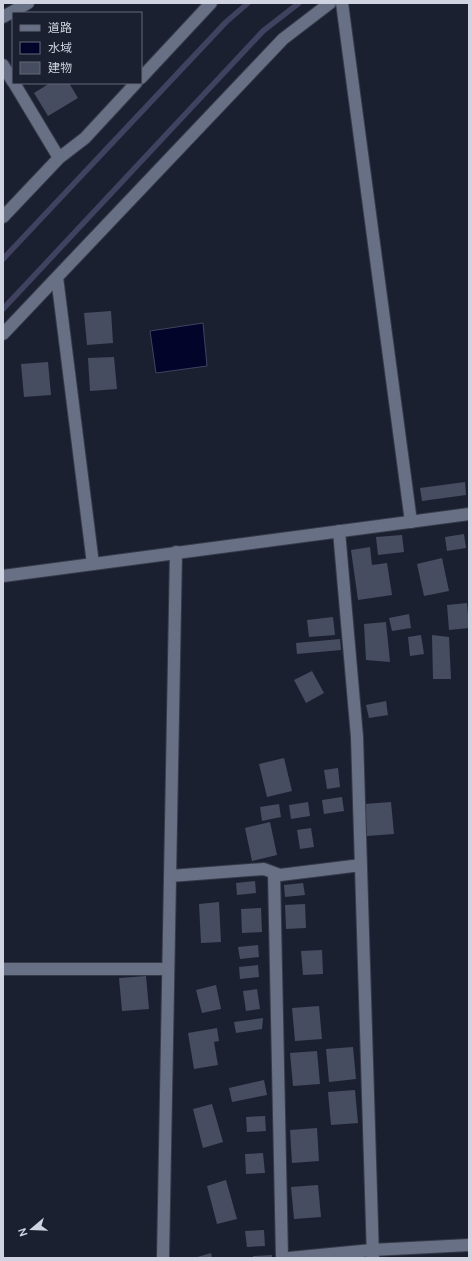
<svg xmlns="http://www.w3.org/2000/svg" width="472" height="1261" viewBox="0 0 472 1261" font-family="'DM Sans','Noto Sans JP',sans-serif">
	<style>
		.water { fill: #030429; stroke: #404260 }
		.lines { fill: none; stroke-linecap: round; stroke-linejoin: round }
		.stream { stroke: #404260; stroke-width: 5.5 }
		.building { fill: #464d61 }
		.street-casing { stroke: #363a49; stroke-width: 14 }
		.secondary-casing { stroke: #363a49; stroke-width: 14 }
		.street { stroke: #687085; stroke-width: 12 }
		.secondary { stroke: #687085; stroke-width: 12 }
	</style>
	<rect width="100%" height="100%" fill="#1b2031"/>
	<path class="water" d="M203 323 207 366 156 373 150 331Z"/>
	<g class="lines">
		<path class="stream" d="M3 259 226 22 248 3
			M3 309 263 31 299 3"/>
	</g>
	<path class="building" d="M50 83H69L78 98 48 116 34 93Z
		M111 311 113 343 87 345 84 313Z
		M114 357 117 389 90 391 88 358Z
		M48 362 51 395 24 397 21 364Z
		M465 482 466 495 422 501 420 488Z
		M464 534 466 548 447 551 445 537Z
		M402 535 404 552 378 555 376 537Z
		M370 547 372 565 387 563 392 595 358 600 351 550Z
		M442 558 449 591 424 596 417 564Z
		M467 603 469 628 449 630 447 605Z
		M409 614 411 628 392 631 389 618Z
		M333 617 335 635 309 637 307 620Z
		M386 622 390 662 366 660 364 624Z
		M421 635 424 654 410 656 408 637Z
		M432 635 449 637 451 679H433Z
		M340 639 341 650 297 654 296 643Z
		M312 671 324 693 306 703 294 680Z
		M386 701 388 715 369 718 366 705Z
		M284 758 292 791 267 797 259 764Z
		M338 768 340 787 327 789 324 770Z
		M342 797 344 811 324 814 322 800Z
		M308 802 310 816 291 819 289 805Z
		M391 802 394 834 367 836 364 804Z
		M279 804 281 817 262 821 260 807Z
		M270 822 277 855 252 861 245 828Z
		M311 828 314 847 300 849 297 830Z
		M255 881 256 893 237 895 236 883Z
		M303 883 305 895 285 897 284 885Z
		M219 902 221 942 201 943 199 904Z
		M305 904 306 928 286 929 285 905Z
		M261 908 262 932 242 933 241 909Z
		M258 945 259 957 240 959 238 947Z
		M322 950 323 974 303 975 301 951Z
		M258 965 259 977 240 979 239 967Z
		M146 976 149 1009 122 1011 119 978Z
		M216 985 221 1009 202 1013 196 990Z
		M257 989 260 1009 246 1011 243 991Z
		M319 1006 322 1039 295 1041 292 1008Z
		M263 1018 262 1029 236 1033 234 1022Z
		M217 1028 219 1041 214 1042 218 1065 194 1069 188 1033Z
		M353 1047 356 1079 329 1082 326 1049Z
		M317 1051 320 1084 293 1086 290 1053Z
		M264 1080 267 1095 232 1102 229 1088Z
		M355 1090 358 1123 331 1125 328 1092Z
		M212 1104 223 1142 203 1148 193 1109Z
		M265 1116 266 1131 247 1132 246 1117Z
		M317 1128 319 1161 292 1163 290 1130Z
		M263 1153 265 1173 246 1174 245 1154Z
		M226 1180 237 1219 217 1224 207 1186Z
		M318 1185 321 1217 294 1219 291 1187Z
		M264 1230 265 1246 247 1247 245 1231Z
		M211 1253 212 1258H194Z
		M272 1255V1258H253V1256Z"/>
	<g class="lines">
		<g class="street-casing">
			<path id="street" d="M342 3 411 522
				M3 17 28 3
				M3 65 13 82
				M141 78 211 3
				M59 158 85 138 136 83
				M3 217 59 158 14 83
				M57 277 93 564
				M3 334 283 39 330 3
				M339 531 357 737 373 1258
				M274 873 282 1258
				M170 876 264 869 280 875 361 865
				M3 969H168
				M163 1258 176 552
				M289 1258 372 1250 469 1245"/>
		</g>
		<g class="secondary-casing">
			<path id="secondary" d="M3 576 469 514"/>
		</g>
		<use href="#street" class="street"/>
		<use href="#secondary" class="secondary"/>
	</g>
	<rect width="472" height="1261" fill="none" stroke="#d0d4e0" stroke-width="8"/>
	<rect x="12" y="12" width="130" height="72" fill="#1b2031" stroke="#636877"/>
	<rect x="20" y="25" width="20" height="6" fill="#687085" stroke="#636877"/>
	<text x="48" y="32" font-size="12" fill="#d0d4e0">道路</text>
	<rect x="20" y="42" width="20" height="12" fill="#030429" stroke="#636877"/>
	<text x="48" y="52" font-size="12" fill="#d0d4e0">水域</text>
	<rect x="20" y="62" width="20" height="12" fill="#464d61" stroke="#636877"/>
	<text x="48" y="72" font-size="12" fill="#d0d4e0">建物</text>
	<g transform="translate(32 1229) rotate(251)" stroke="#1b2031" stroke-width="3" paint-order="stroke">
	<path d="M0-3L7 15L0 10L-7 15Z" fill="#d0d4e0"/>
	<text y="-6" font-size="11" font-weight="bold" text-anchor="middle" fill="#d0d4e0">N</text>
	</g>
</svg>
